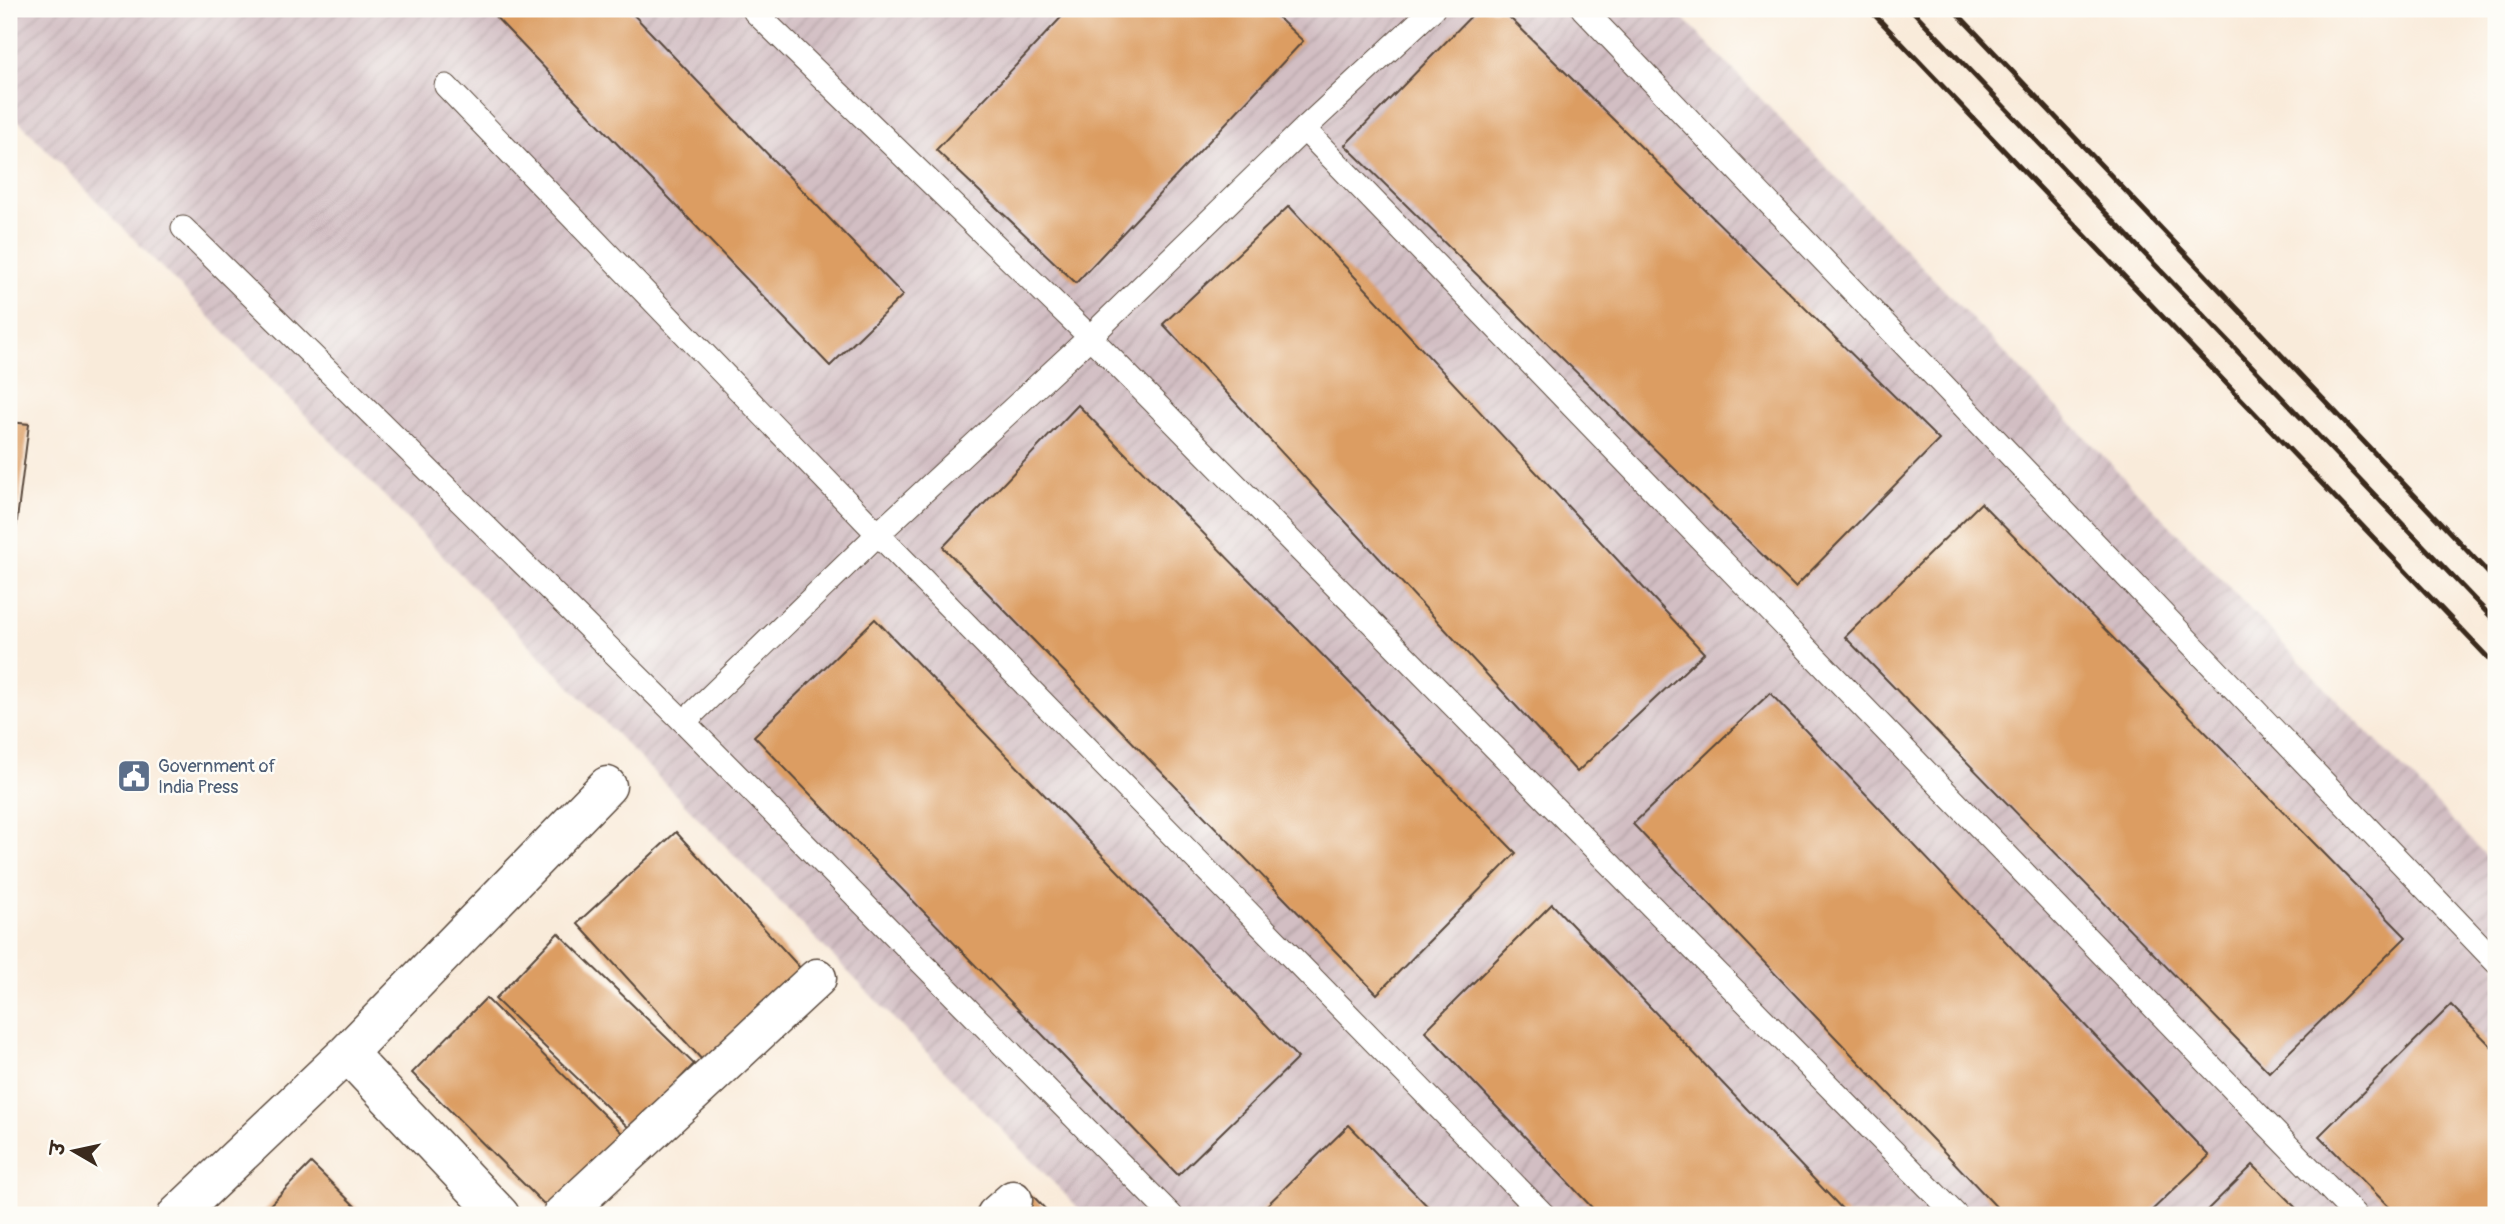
<svg xmlns="http://www.w3.org/2000/svg" width="2505" height="1224" viewBox="0 0 2505 1224" font-family="Pangolin,'Playpen Sans Deva',sans-serif">
	<style>
		.industrial { fill: url(#industrial-furrows) }
		.building { fill: #dc9d62 }
		.lines { fill: none; stroke-linecap: round; stroke-linejoin: round }
		.service-casing { stroke: #58473a; stroke-width: 25 }
		.minor-casing { stroke: #58473a; stroke-width: 41 }
		.service { stroke: #fff; stroke-width: 23 }
		.minor { stroke: #fff; stroke-width: 38 }
		.rail { stroke: #3b2a1e; stroke-width: 5 }
		.labels { text-anchor: middle; dominant-baseline: central; stroke-width: 5; stroke-linejoin: round; paint-order: stroke }
		.service-label { font-size: 18px; fill: #4e5e75; stroke: #fdfcf7; text-anchor: start }
	</style>
	<defs>
		<pattern id="industrial-furrows" width="10" height="10" patternUnits="userSpaceOnUse" patternTransform="scale(1.75)"><rect width="10" height="10" fill="#d2bec3"/><path d="M-1 1l2-2M0 10L10 0M9 11l2-2" fill="none" stroke="#b5a3a7"/></pattern>
	</defs>
	<rect width="100%" height="100%" fill="#fdfcf7"/>
	<filter id="ink" filterUnits="userSpaceOnUse"><feTurbulence type="fractalNoise" baseFrequency=".0143" numOctaves="2"/><feDisplacementMap in="SourceGraphic" scale="14" xChannelSelector="R" yChannelSelector="G"/><feConvolveMatrix kernelMatrix="1 2 1 2 8 2 1 2 1" color-interpolation-filters="sRGB"/></filter>
	<filter id="wash" filterUnits="userSpaceOnUse"><feTurbulence type="fractalNoise" baseFrequency=".00686" numOctaves="4" result="noise"/><feDisplacementMap in="SourceGraphic" scale="28" xChannelSelector="R" yChannelSelector="G"/><feGaussianBlur stdDeviation="1.57" result="paint"/><feColorMatrix in="noise" values="0 0 0 0 0 0 0 0 0 0 0 0 0 0 0 0 0 1.4 0 .05"/><feComposite in="paint" operator="in"/></filter>
	<g filter="url(#wash)">
		<rect width="100%" height="100%" fill="#f9ebda"/>
		<path class="industrial" d="M9 9H1675L2496 866V1215H1085L9 111Z"/>
		<g id="blocks">
			<path class="building" d="M488 9H628L903 295 830 366Z
				M1069 9H1269L1303 41 1076 283 936 150Z
				M1478 9H1501L1939 440 1795 587 1345 145Z
				M1289 206 1704 653 1577 772 1163 324Z
				M1078 405 1516 853 1377 994 943 547Z
				M9 422 29 424 10 576H9Z
				M1981 503 2406 937 2269 1072 1845 637Z
				M875 619 1298 1058 1178 1175 754 736Z
				M1770 693 2209 1156 2147 1215H2004L1633 824Z
				M676 832 803 971 704 1062 577 923Z
				M1552 904 1848 1215H1599L1425 1031Z
				M558 933 694 1064 631 1130 495 999Z
				M486 998 623 1134 549 1209 412 1073Z
				M2451 1005 2496 1051V1215H2397L2319 1136Z
				M1349 1125 1436 1215H1257Z
				M311 1163 364 1215H260Z
				M2253 1165 2303 1215H2202Z
				M1032 1195 1051 1215H1011Z"/>
		</g>
	</g>
	<g filter="url(#ink)">
		<use href="#blocks" fill-opacity="0" stroke="#58473a" stroke-width="2"/>
		<g class="lines">
			<g class="service-casing">
				<path id="service" d="M1433 9 1304 129 1090 337 878 534 1544 1215
					M1583 9 2496 962
					M755 12 1090 337 1956 1215
					M446 86 878 534 684 722 1171 1215
					M1304 129 2355 1215
					M183 228 684 722"/>
			</g>
			<g class="minor-casing">
				<path id="minor" d="M347 1053 500 1215
					M177 1215 347 1053 607 786
					M562 1215 817 978
					M996 1215 1013 1200"/>
			</g>
			<use href="#service" class="service"/>
			<use href="#minor" class="minor"/>
			<path class="rail" d="M1869 9 2496 666
				M1911 9 2496 622
				M1953 9 2496 581"/>
		</g>
	</g>
	<defs>
		<g id="civic-square" transform="scale(1.75)"><rect x="-9" y="-9" width="18" height="18" rx="4" fill="#5c6f8a" stroke="#fdfcf7"/><path d="M-.6-6.5H3V-4.5H.6V-3L4-1V1h2V6H-6V1h2V-1L-.6-3ZM-1.2 2.5V6h2.4V2.5Z" fill="#fff"/></g>
	</defs>
	<g fill-rule="evenodd">
		<use href="#civic-square" x="134" y="776"/>
	</g>
	<g class="labels">
		<g class="service-label">
			<text x="158" y="766">Government of<tspan x="158" dy="21">India Press</tspan></text>
		</g>
	</g>
	<rect width="2505" height="1224" fill="none" stroke="#fdfcf7" stroke-width="35"/>
	<g transform="translate(74 1151) rotate(279)" stroke="#fdfcf7" stroke-width="5" paint-order="stroke">
	<path d="M0-5L12 26L0 18L-12 26Z" fill="#3b2a1e"/>
	<text y="-10" font-size="19" font-weight="bold" text-anchor="middle" fill="#3b2a1e">उ</text>
	</g>
</svg>
